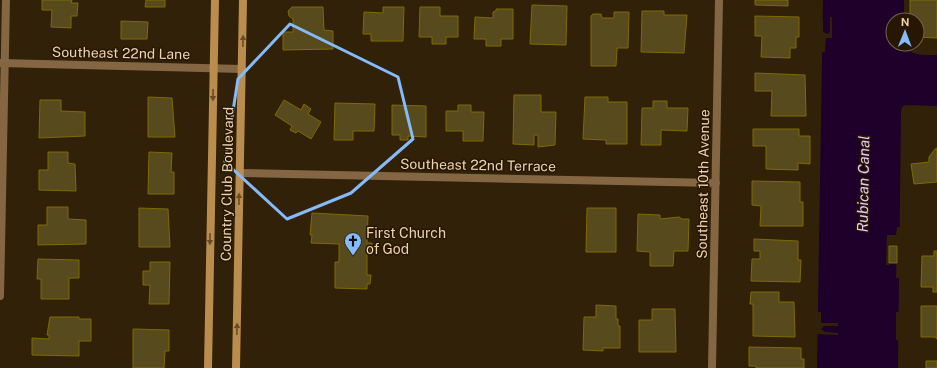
<svg xmlns="http://www.w3.org/2000/svg" width="937" height="368" viewBox="0 0 937 368" font-family="'Public Sans',sans-serif">
	<style>
		.water { fill: #1e002a }
		.pier { fill: #312109 }
		.building { fill: #574a1d; stroke: #816a00 }
		.lines { fill: none; stroke-linecap: round; stroke-linejoin: round }
		.minor { stroke: #846742; stroke-width: 8 }
		.secondary { stroke: #ba8d4e; stroke-width: 8 }
		.oneway { fill: #694c24 }
		.marked { fill: none; stroke: #86bbfb; stroke-width: 3; stroke-linejoin: round }
		.labels { text-anchor: middle; dominant-baseline: central; stroke-width: 3; stroke-linejoin: round; paint-order: stroke }
		.street-label { font-size: 14px; fill: #edd2b0; stroke: #271702 }
		.poi-label { font-size: 14px; fill: #edd2b0; stroke: #271702; text-anchor: start }
		.water-label { font-size: 15px; font-style: italic; fill: #e6c8f6; stroke: #271702 }
	</style>
	<rect width="100%" height="100%" fill="#312109"/>
	<path class="water" d="M823 0H904V20H893V44H904C911 57 924 55 937 55V106L905 105 902 107 901 112 898 368H817Z"/>
	<path class="pier" d="M830 17H832V38H826L825 52H820L822 20H823V32L828 34 830 32Z
		M897 227H900V263L902 264V278H896L897 246H889V265H886L887 235H896Z
		M815 312H821V323H838V326H824L821 329 825 332 838 333V335L817 334Z
		M896 312H901V350H899V340H896Z"/>
	<path class="building" d="M42 0H72L71 3H78L77 16H71V28L51 27 52 10H42Z
		M146 0H165V7H145Z
		M755 0H788V6L755 5Z
		M910 0H937V38L917 37V20H910Z
		M532 5 567 6 566 45 530 44Z
		M292 7H323L324 30 333 31V49L283 50V32H293V19L289 16 288 11Z
		M383 7H404L403 41H371V34H363L364 12 383 13Z
		M420 7H440V16H458V37H446V44H432V37H419Z
		M496 9H513V39H501V46H486V39H474L475 17 493 18V12L496 11Z
		M642 11H664V15H687L684 53 641 52Z
		M614 12H629L628 48H617L616 66H591V16L593 14H601L602 18H614Z
		M755 16 799 17V37H796V48H790V58L761 57 762 36H755Z
		M121 21 148 22 147 39H121Z
		M755 73 805 75 806 116H771L772 91H755Z
		M514 95H541V112H556L555 145 538 147V135H534V145L513 144Z
		M148 97 172 98 175 137H148Z
		M585 97H608V102H627V144H606V140L583 139Z
		M40 100H61V111L85 112V136L39 138Z
		M284 100 301 110 304 104 311 109 308 114 321 122 311 139 298 131 296 133 290 130 292 126 275 115Z
		M653 101H667V108H688L687 131 661 130V145H641L642 108H653Z
		M335 103 375 104 374 131H353V140H334Z
		M392 105 426 106V137L408 136V140H400V135H392Z
		M458 105H471V112H484L483 141H463V131H446V111H458Z
		M753 129H799V136H810V164L798 163V170L766 169V146H753Z
		M937 148V182L914 184 911 164 929 162V157L935 149Z
		M48 152H68V163L75 164 76 191 39 190V170H48Z
		M149 152 172 153 171 172H174V194H148Z
		M752 181 800 182V202H803V226H760L761 206 752 205Z
		M47 207H68V219L86 220V244L38 245V225H47Z
		M139 208 168 209 170 247H139Z
		M587 208H616V252H586Z
		M312 213 368 216 367 243H372L371 251H367V275H371L370 284H367V289L335 288V262H339V244L311 243 312 235H310Z
		M638 214 660 215V219L679 217 682 219H689L688 251H674L673 266H650V252L637 251Z
		M754 239 798 241V260H801L800 282 751 281 752 259H760V251H754Z
		M889 246H897V263H889Z
		M934 251H937V292H933V287H921L922 256H934Z
		M38 259 79 260V278H69V299H41V279H37Z
		M150 262H170L169 304H149L150 285H143V271H150Z
		M751 292H779V302H794L795 337 753 336V304H750Z
		M596 305 616 306V319H618V326H620V348H603V351L583 350 584 317H596Z
		M921 306H937V339L935 337H921Z
		M652 309H675L676 352H639V320H652Z
		M50 317H79V319H91V341H79V356L32 355V338L49 339V335H47Z
		M133 329 169 330V351H165L164 368H133Z
		M749 347 801 348V359H804V368H756V366H749Z
		M926 361H937V368H926Z"/>
	<g class="lines">
		<path class="minor" d="M1 63 242 69
			M240 173 716 183
			M0 296 6 0
			M712 368 719 0"/>
		<path class="secondary" d="M208 368 215 0
			M236 368 243 0"/>
	</g>
	<defs><path id="oneway-solid" d="M-6-.8H1V-3.2L6.5 0L1 3.2V.8H-6Z"/></defs>
	<g class="oneway">
		<use href="#oneway-solid" transform="translate(243 41) rotate(-89)"/>
		<use href="#oneway-solid" transform="translate(213 95) rotate(91)"/>
		<use href="#oneway-solid" transform="translate(239 199) rotate(-89)"/>
		<use href="#oneway-solid" transform="translate(210 239) rotate(91)"/>
		<use href="#oneway-solid" transform="translate(237 329) rotate(-89)"/>
	</g>
	<path class="marked" d="M290 24 398 77 413 139 351 193 287 219 225 162 238 79Z"/>
	<defs>
		<g id="church-pin" transform="scale(0.9)"><path d="M0 17L-7.5 6A9.5 9.5 0 1 1 7.5 6Z" fill="#86bbfb" stroke="#271702"/><path d="M-1.2-6h2.4v3.5h3.3v2.4h-3.3V6h-2.4V-.1h-3.3v-2.4h3.3Z" fill="#111"/></g>
	</defs>
	<g fill-rule="evenodd">
		<use href="#church-pin" x="353" y="241"/>
	</g>
	<g class="labels">
		<g class="street-label">
			<text transform="translate(121 53) rotate(1)">Southeast 22nd Lane</text>
			<text transform="translate(478 165) rotate(1)">Southeast 22nd Terrace</text>
			<text transform="translate(227 184) rotate(-89)">Country Club Boulevard</text>
			<text transform="translate(703 184) rotate(-89)">Southeast 10th Avenue</text>
		</g>
		<g class="poi-label">
			<text x="366" y="233">First Church<tspan x="366" dy="16">of God</tspan></text>
		</g>
		<g class="water-label">
			<text transform="translate(863 184) rotate(-89)">Rubican Canal</text>
		</g>
	</g>
	<g transform="translate(905 32) rotate(1)"><circle r="19" fill="#271702" stroke="#766248"/>
	<path d="M0-3L7 15L0 10L-7 15Z" fill="#86bbfb"/>
	<text y="-6" font-size="11" font-weight="bold" text-anchor="middle" fill="#edd2b0">N</text>
	</g>
</svg>
